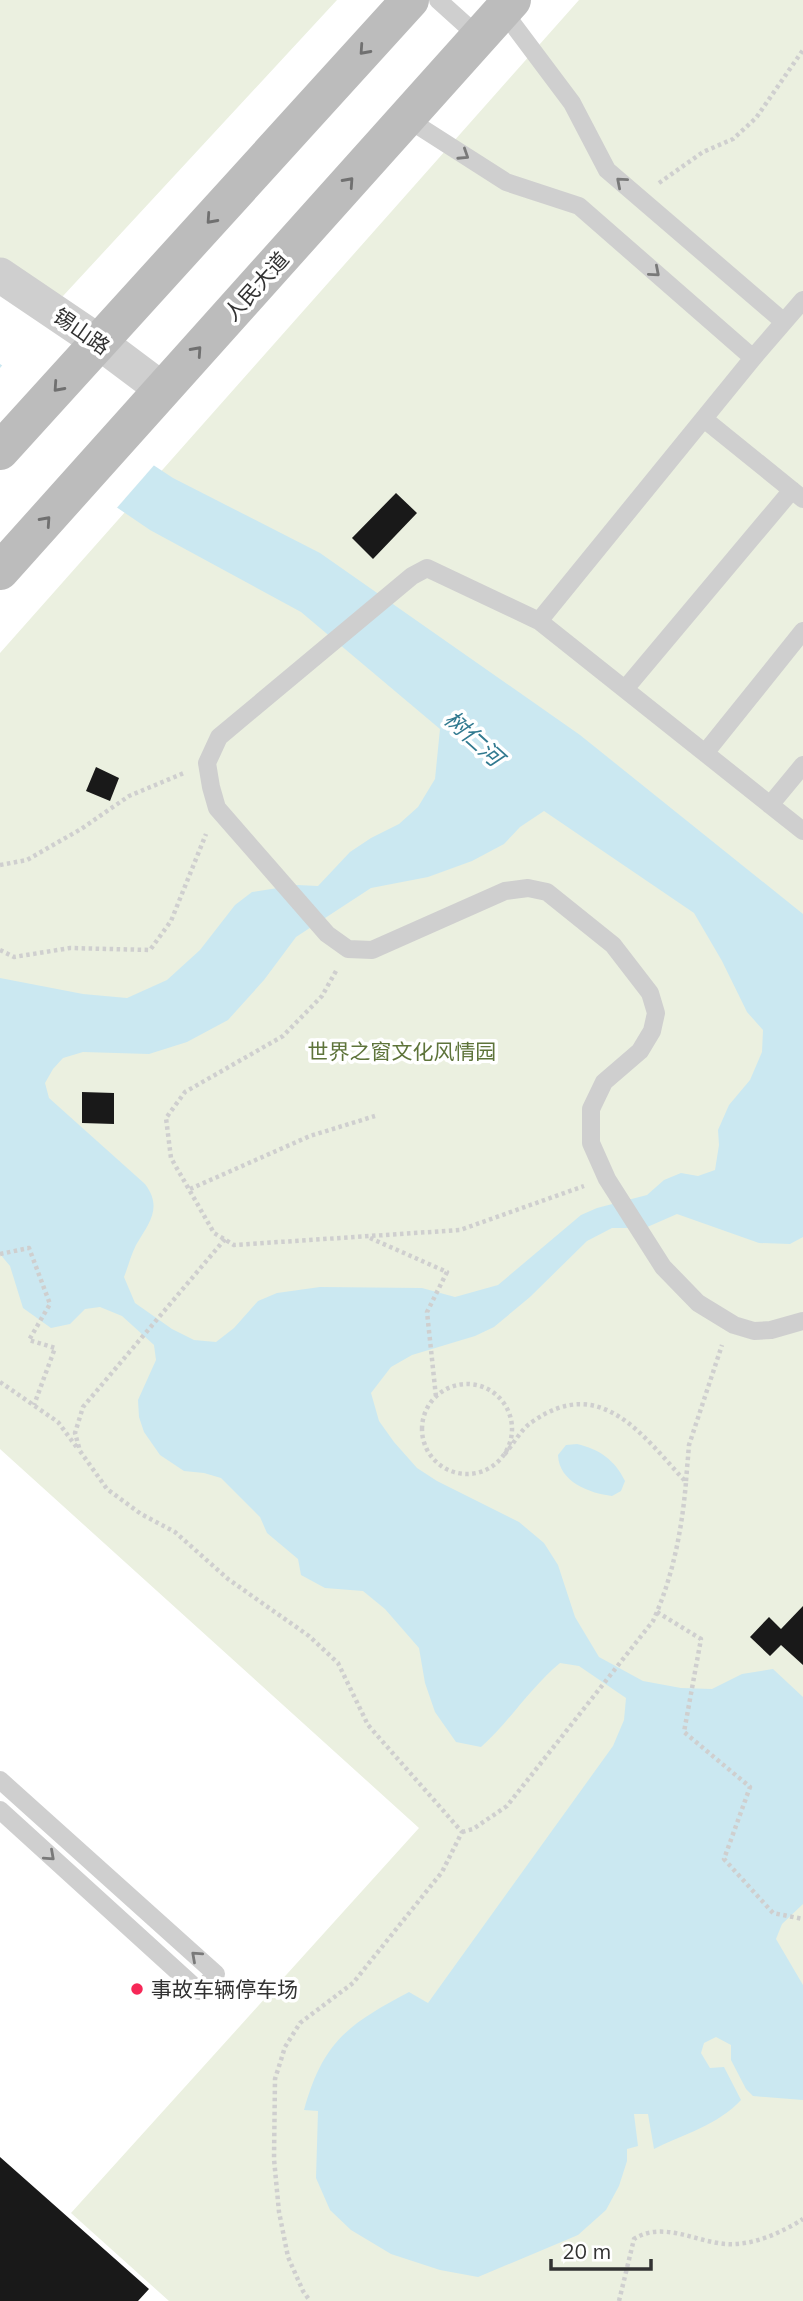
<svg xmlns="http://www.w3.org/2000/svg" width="803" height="2301" viewBox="0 0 803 2301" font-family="Mulish,'Noto Sans SC',sans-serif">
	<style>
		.green { fill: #ebf0e0 }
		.water { fill: #cbe8f1; fill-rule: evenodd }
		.pier { fill: #fff }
		.building { fill: #191919 }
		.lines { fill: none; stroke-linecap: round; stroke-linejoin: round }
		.path { stroke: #cfcfcf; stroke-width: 4.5; stroke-dasharray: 3.5 3.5; stroke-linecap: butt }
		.service { stroke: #cfcfcf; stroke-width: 18 }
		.minor { stroke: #cfcfcf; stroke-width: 35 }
		.secondary { stroke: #bcbcbc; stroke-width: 38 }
		.oneway { stroke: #707070 }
		.oneway2 { stroke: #797979 }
		.poi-dot { fill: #f62757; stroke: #fff; stroke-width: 2.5 }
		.labels { text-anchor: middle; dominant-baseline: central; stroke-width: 7; stroke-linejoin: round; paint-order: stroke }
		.street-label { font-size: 21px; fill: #323232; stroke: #fff }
		.park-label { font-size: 21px; fill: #5e743a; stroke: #fff }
		.poi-label { font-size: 21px; fill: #323232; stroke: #fff; text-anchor: start }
		.water-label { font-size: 23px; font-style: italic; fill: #327a90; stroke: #fff }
	</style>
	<rect width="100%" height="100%" fill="#fff"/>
	<path class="green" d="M0 0H337L63 296 51 293 0 262Z
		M579 0H803V2301H169L71 2213 419 1828 0 1449V653Z"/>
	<path class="water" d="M0 364 173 478 320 553 580 735 803 914V1237L790 1244 759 1243 677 1214 645 1228H612L587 1241 530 1297 494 1327 475 1336 412 1355 391 1367 371 1393 379 1421 394 1442 417 1468 437 1481 519 1522 544 1543 558 1565 575 1617 599 1657 643 1681 681 1688 712 1689 742 1674 773 1669 803 1697V1904L782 1924 776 1939 803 1985V2100L753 2096 746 2089 731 2060V2045L716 2037 704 2043 701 2053 710 2068 724 2067 741 2100C718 2125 684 2134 654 2149L648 2114H634L638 2146 627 2149V2161L619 2186 606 2210 578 2235 478 2277 440 2270 391 2254 351 2230 330 2210 316 2178 318 2111 304 2110C323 2041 349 2024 409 1992L428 2003 613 1746 624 1720 626 1698 579 1666 560 1663C530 1688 510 1721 481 1747L456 1742 435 1712 425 1683 419 1648 385 1609 363 1591 325 1588 301 1575 298 1559 267 1533 260 1517 221 1478 204 1473 184 1471 160 1455 144 1432 139 1417 138 1400 156 1360 154 1345 122 1316 100 1307 85 1309 70 1324 51 1328 23 1308 10 1266 0 1254V978L83 994 127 998 167 980 200 950 235 905 252 892 297 885 318 886 350 852 371 838 399 824 418 807 435 779 440 729 301 612 150 530 0 428ZM544 811 694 913 722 961 747 1012 763 1030 762 1052 750 1080 729 1105 718 1130 719 1145 715 1170 698 1176 681 1173 664 1180 647 1195 597 1208 581 1215 498 1285 455 1297 422 1288 320 1287 277 1293 258 1301 234 1328 216 1342 194 1340 172 1329 135 1303 124 1277C128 1267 131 1255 136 1245 149 1223 163 1208 145 1184L49 1098 45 1083 53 1069 63 1058 83 1052 149 1054 187 1042 228 1020 264 980 296 937 371 888 428 877 472 861 504 844 520 827Z
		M577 1444C599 1449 615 1460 625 1481L621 1491 612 1496C589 1493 559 1482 558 1455L566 1445Z"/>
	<path class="pier" d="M4 363 156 463 115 510 0 432V368Z"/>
	<path class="building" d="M396 493 417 513 373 559 352 538Z
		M96 767 119 778 110 801 86 791Z
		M82 1092 114 1093V1124L82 1123Z
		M803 1606V1665L781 1645 770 1656 750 1637 769 1617 781 1629Z
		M0 2157 149 2289 138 2301H0Z"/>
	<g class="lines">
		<path class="path" d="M659 183 703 152 733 139 756 118 803 50
			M0 865 27 860 81 829 129 796 184 773
			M0 950 14 957 70 948 150 950 171 921 206 834
			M336 971 322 996 283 1036 185 1092 166 1118 171 1158 214 1233 234 1245 460 1230 584 1186
			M190 1189 310 1136 375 1116
			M370 1238 447 1272 427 1312 436 1397
			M225 1239 83 1407 75 1433 80 1451 107 1489 141 1514 175 1532 228 1579 309 1636 338 1663 368 1725 462 1832 442 1872 353 1983 300 2023 285 2047 275 2079 274 2159 279 2212 288 2257 303 2291 310 2301
			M0 1254 29 1248 50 1304 29 1340 55 1348 34 1405
			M0 1382 58 1422 78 1449
			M422 1429a45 45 0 1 1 90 0a45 45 0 1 1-90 0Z
			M686 1481 689 1445 722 1345
			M657 1612 701 1639 684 1732 750 1787 724 1859 773 1913 803 1919
			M462 1832 473 1829 507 1806 653 1621C673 1577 682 1529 686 1482 643 1436 601 1373 532 1422 521 1429 513 1445 504 1455
			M619 2301 634 2239C662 2221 694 2241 725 2244 752 2246 781 2233 803 2219"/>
		<path class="service" d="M438 0 479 37
			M503 11 572 103 607 170 784 322
			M406 118 506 182 579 206 753 358
			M803 300 753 358 539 621 803 831
			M704 419 803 499
			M539 621 427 568 412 576 219 737 207 763 211 787 217 808 327 934 348 949 372 950 505 891 528 888 547 892 613 945 650 993 656 1013 652 1031 640 1051 604 1082 591 1109V1143L607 1179 663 1267 698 1303 734 1325 754 1331 771 1330 803 1321
			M625 689 792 490
			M705 753 803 631
			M770 805 803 765
			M0 1780 216 1974 199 1991 0 1810"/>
		<path class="minor" d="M0 275 99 342 163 390"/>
		<path class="secondary" d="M0 451 410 0
			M0 571 512 0"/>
	</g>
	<defs><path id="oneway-chevron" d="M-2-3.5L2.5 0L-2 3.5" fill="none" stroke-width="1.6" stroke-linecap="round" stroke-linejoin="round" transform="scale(1.75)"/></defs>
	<g class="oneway">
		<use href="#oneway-chevron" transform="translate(364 50) rotate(132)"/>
		<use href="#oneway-chevron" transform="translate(349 182) rotate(-48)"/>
		<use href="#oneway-chevron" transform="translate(211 219) rotate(132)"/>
		<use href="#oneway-chevron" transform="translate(197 351) rotate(-48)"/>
		<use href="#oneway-chevron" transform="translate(58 387) rotate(132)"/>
		<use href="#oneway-chevron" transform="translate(46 521) rotate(-48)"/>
	</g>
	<g class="oneway2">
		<use href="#oneway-chevron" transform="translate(464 155) rotate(33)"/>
		<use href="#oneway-chevron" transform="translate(621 182) rotate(-139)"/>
		<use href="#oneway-chevron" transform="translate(655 272) rotate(41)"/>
		<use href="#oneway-chevron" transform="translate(50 1856) rotate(42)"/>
		<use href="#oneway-chevron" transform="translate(196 1956) rotate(-138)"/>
	</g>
	<circle class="poi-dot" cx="137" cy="1989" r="7"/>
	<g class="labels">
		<g class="street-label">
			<text transform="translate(256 286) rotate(-48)">人民大道</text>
			<text transform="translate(82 331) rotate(35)">锡山路</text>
		</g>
		<g class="park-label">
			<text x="402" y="1051">世界之窗文化风情园</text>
		</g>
		<g class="poi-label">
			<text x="151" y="1989">事故车辆停车场</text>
		</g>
		<g class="water-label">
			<text transform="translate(474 738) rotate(42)">树仁河</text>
		</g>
	</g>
	<path d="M551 2259v10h100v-10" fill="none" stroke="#323232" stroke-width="3.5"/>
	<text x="562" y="2259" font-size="21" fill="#323232" stroke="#ffffff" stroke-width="5" paint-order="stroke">20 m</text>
</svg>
